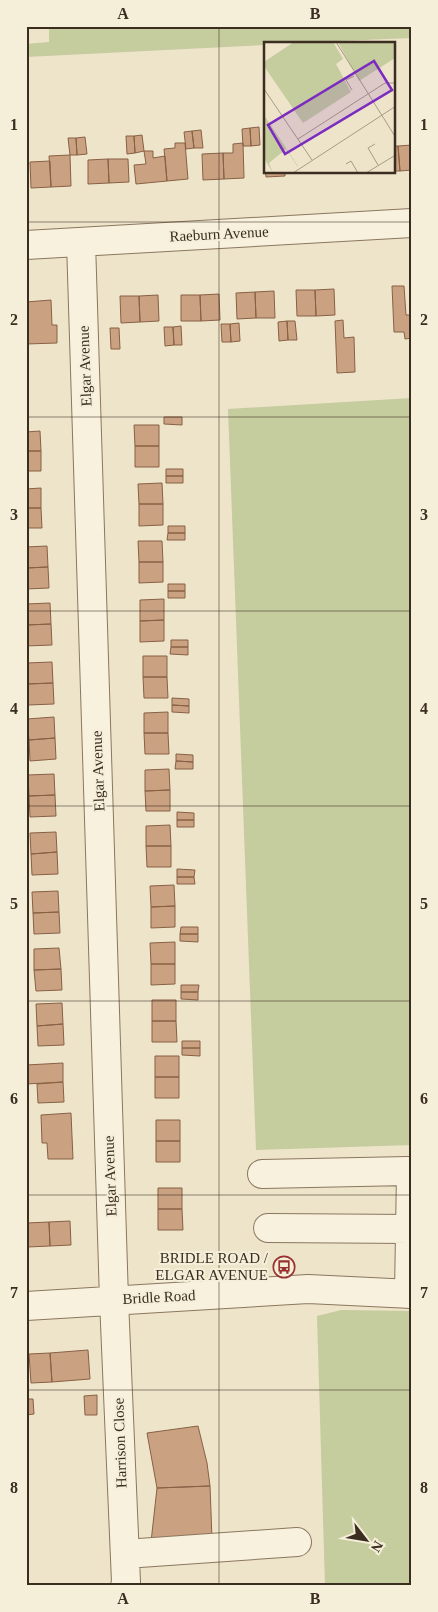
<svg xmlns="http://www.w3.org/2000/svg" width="438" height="1612" viewBox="0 0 438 1612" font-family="Georgia,serif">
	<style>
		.green { fill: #c5cc9e }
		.building { fill: #caa181; stroke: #886145 }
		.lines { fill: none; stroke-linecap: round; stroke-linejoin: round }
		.minor-casing { stroke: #8a775f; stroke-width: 30 }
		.minor { stroke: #f8f1dd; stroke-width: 28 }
		.grid { fill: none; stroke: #3b2e21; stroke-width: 1; stroke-opacity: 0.55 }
		.labels { text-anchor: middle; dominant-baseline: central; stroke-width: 4; stroke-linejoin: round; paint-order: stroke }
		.street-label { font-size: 15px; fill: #3b2e21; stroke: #f5eed9 }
		.poi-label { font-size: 15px; fill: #3b2e21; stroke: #f5eed9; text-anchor: end }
		.inset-road { fill: none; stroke: #a69b86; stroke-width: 1 }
		.view { fill: #7b2cbf; fill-opacity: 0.15; stroke: #7b2cbf; stroke-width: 2.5 }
		.inset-edge { fill: none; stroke: #3b2e21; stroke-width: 2.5 }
		.neatline { fill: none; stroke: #3b2e21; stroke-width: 2 }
		.grid-label { font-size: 16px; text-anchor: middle; font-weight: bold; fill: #3b2e21 }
	</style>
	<rect width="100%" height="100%" fill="#eee4ca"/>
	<path class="green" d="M49 26H412V38L266 44 265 45 26 57V44L49 42Z
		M412 398V1145L256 1150 228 409Z
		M341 1310 412 1311V1586H325L317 1316Z"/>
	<path class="building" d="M259 127 260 145 251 146 250 128Z
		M250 128 251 146H243L242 129Z
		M201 130 203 148H194L192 131Z
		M192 131 194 148 186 149 184 132Z
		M142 135 144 151 135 153 134 136Z
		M126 136H134L135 153 127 154Z
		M85 137 87 154 77 155 76 138Z
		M68 138H76L77 155H70Z
		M175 143H185L188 179 167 181 164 149 175 148Z
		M243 143 244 178 224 179 223 153H233V144Z
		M412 145V170L400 171 398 146Z
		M394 146H398L400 171H394Z
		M144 151H153V158L165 156 167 181 136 184 134 165 146 164Z
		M264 152H266V172H285V176L266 177Z
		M223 153 224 179 203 180 202 154Z
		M70 155 71 186 51 187 49 156Z
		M108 159 109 183 88 184V160Z
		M108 159H128L129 182 109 183Z
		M50 161 51 187 31 188 30 162Z
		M392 286H404L406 315H411L412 338 405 339 404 332H394Z
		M334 289 335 315 316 316 315 290Z
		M296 290H315L316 316H297Z
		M274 291 275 318H256L255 292Z
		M255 292 256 318 237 319 236 293Z
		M219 294 220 320 201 321 200 295Z
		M158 295 159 321 140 322 139 296Z
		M181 295H200L201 321H181Z
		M120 296H139L140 322 121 323Z
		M51 300 52 325H57V343L26 344V302Z
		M343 320 344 338 354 337 355 372 337 373 335 321Z
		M287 321H295L297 340H288Z
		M287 321 288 340 279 341 278 322Z
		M239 323 240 341 231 342 230 324Z
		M221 324H230L231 342H222Z
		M181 326 182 345H174L173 327Z
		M164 327H173L174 345 165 346Z
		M110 328H119L120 349H111Z
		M164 417H182V425L164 424Z
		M134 425H159V446H135Z
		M40 431 41 451H26V432Z
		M135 446H159V467H135Z
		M26 451H41V471H26Z
		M166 469H183V476H166Z
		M166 476H183V483H166Z
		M162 483 163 504H139L138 484Z
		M41 488V508H26V489Z
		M139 504H163V525L139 526Z
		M26 508H41L42 528H26Z
		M168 526H185V533H168Z
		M168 533H185V540H167Z
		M138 541H162L163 562H139Z
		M47 546 48 567 26 568V547Z
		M139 562H163V582L139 583Z
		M48 567 49 588 26 589V568Z
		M168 584H185V591H168Z
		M168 591H185V598H168Z
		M164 599V620L140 621V600Z
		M50 603 51 624 26 625V604Z
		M164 620V641L140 642V621Z
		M51 624 52 645 26 646V625Z
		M171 640H188V647H171Z
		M171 647H188V655L170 654Z
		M143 656H167V677H143Z
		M52 662 53 683 27 684 26 663Z
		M143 677H167L168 698H144Z
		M53 683 54 704 28 705 27 684Z
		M172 698 189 699V706L172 705Z
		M172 705 189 706V713L172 712Z
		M168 712V733H144V713Z
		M54 717 55 738 29 740 27 719Z
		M144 733H168L169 754H145Z
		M55 738 56 759 30 761 29 740Z
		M176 754 193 755V762L176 761Z
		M176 761 193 762V769H175Z
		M169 769 170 790 145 791V770Z
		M54 774 55 795 29 796 28 775Z
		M170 790V811H146L145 791Z
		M55 795 56 816 30 817 29 796Z
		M177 812 194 813V820H177Z
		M177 820H194V827H177Z
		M170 825 171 846H146V826Z
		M56 832 57 852 31 854 30 833Z
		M146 846H171V867H147Z
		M57 852 58 874 32 875 31 854Z
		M177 869 195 870 194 877H177Z
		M177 877H194L195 884H177Z
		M174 885 175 906 151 907 150 886Z
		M58 891 59 912 33 913 32 892Z
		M175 906V927L151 928V907Z
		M59 912 60 933 34 934 33 913Z
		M181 927H198V934H180Z
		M180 934H198V942L180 941Z
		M175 942V964H151L150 943Z
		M59 948 61 969 34 970V949Z
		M151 964H175V984L151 985Z
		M61 969 62 990 36 991 34 970Z
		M181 985H199L198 992H181Z
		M181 992H198V1000L181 999Z
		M152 1000H176V1021H152Z
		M62 1003 63 1024 37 1026 36 1004Z
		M152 1021H176L177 1042H152Z
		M63 1024 64 1045 38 1046 37 1026Z
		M182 1041H200V1048H182Z
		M182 1048H200V1056L182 1055Z
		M155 1056H179V1077H155Z
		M63 1063V1082L26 1084V1065Z
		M155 1077H179V1098H155Z
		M63 1082 64 1102 38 1103 37 1084Z
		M71 1113 73 1159H48L47 1143H42L41 1115Z
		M156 1120H180V1141H156Z
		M156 1141H180V1162H156Z
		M158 1188H182V1209H158Z
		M158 1209H182L183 1230H158Z
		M70 1221 71 1245 50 1246 49 1222Z
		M49 1222 50 1246 28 1247 27 1223Z
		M88 1350 90 1379 52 1382 50 1353Z
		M50 1353 52 1382 31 1383 29 1354Z
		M97 1395V1415H85L84 1396Z
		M26 1399H33L34 1414 26 1415Z
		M198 1426 207 1463 210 1486 157 1488 147 1433Z
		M210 1486 212 1539 151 1542 157 1488Z"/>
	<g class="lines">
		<g class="minor-casing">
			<path id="minor" d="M81 242 114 1300 126 1582 125 1586
				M26 245 412 223
				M262 1174 408 1171 411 1172 409 1294
				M268 1228 411 1229
				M26 1306 308 1289 412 1294
				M125 1554 297 1542"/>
		</g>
		<use href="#minor" class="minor"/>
	</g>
	<path class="grid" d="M219 26V1586M26 222H412M26 417H412M26 611H412M26 806H412M26 1001H412M26 1195H412M26 1390H412"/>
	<defs>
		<g id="bus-ring" transform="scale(1.125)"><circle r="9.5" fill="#f5eed9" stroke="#973231" stroke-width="1.5"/><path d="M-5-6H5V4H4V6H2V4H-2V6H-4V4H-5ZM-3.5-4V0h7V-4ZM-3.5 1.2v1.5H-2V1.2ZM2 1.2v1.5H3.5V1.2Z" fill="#973231"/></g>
	</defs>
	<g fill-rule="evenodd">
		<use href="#bus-ring" x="284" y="1267"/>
	</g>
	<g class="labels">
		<g class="street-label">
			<text transform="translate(219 234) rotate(-3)">Raeburn Avenue</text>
			<text transform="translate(85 366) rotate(-92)">Elgar Avenue</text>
			<text transform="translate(98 771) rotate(-92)">Elgar Avenue</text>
			<text transform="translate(110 1176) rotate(-92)">Elgar Avenue</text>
			<text transform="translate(159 1297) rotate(-3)">Bridle Road</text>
			<text transform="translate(120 1443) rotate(-92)">Harrison Close</text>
		</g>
		<g class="poi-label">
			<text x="268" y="1258">BRIDLE ROAD /<tspan x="268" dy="17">ELGAR AVENUE</tspan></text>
		</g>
	</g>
	<g transform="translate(264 42)">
		<rect width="131" height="131" fill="#eee4ca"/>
		<path d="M30 0H69L79 17 72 22 87 50 39 81 0 24V20ZM74 0H131V16L95 39ZM0 73 34 124V125L22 107 5 121 9 131 0 116Z" fill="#c5cc9e"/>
		<path class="inset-road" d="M72 0 132 96M0 47 48 118M88 48 82 38 90 34M34 97 121 41H132M111 102 104 106 114 123M82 122 87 119 94 131M29 131 132 64M102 131 130 114"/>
		<path class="view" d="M110 19 128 48 21 112 4 83Z"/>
		<rect width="131" height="131" class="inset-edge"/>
	</g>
	<rect width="438" height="1612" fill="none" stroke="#f5eed9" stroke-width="55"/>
	<g transform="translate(366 1540) rotate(121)" stroke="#f5eed9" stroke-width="4" paint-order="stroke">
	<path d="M0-4L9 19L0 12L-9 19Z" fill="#3b2e21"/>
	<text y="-8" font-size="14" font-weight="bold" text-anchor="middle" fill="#3b2e21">N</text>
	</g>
	<rect x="28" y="28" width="382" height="1556" class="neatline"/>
	<g class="grid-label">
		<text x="123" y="19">A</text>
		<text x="315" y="19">B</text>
		<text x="14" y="130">1</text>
		<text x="424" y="130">1</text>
		<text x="14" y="325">2</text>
		<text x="424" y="325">2</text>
		<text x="14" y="520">3</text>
		<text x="424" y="520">3</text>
		<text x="14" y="714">4</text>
		<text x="424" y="714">4</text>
		<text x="14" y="909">5</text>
		<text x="424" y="909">5</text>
		<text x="14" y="1104">6</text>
		<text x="424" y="1104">6</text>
		<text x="14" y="1298">7</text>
		<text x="424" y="1298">7</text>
		<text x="14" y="1493">8</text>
		<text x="424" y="1493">8</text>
		<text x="123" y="1604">A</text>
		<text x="315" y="1604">B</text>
	</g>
</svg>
